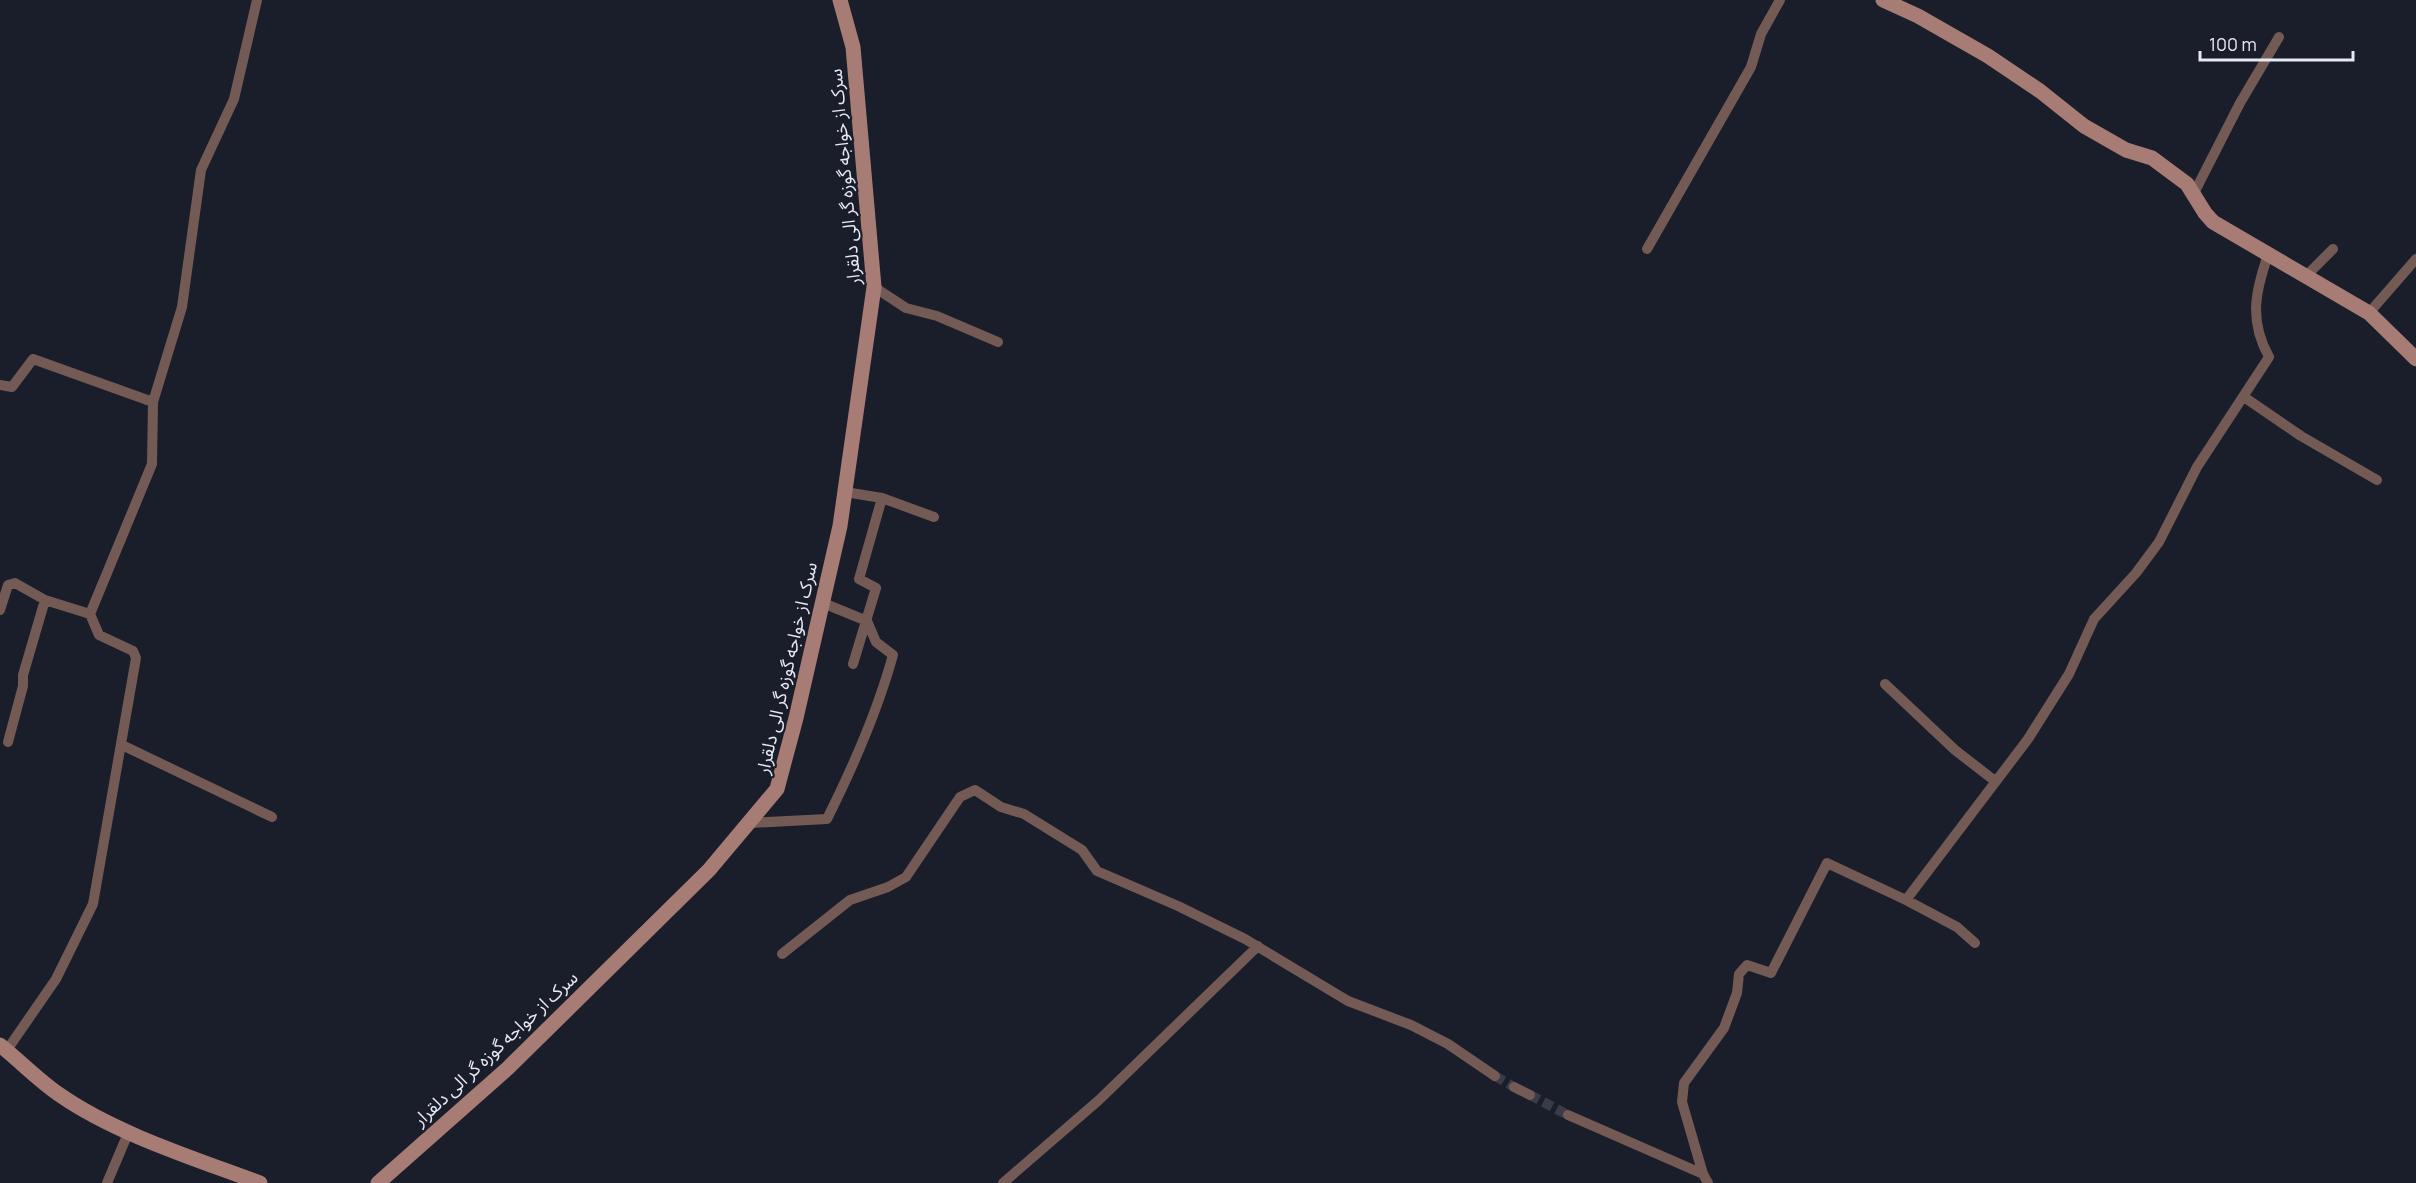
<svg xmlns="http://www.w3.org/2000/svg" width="2416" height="1183" viewBox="0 0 2416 1183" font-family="Manrope,'Noto Sans Arabic',sans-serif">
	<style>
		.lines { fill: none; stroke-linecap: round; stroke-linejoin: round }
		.street-tunnel { stroke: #393c48; stroke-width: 10; stroke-dasharray: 10 5; stroke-linecap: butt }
		.street { stroke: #745a55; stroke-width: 10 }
		.secondary { stroke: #a67c75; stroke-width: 15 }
		.labels { text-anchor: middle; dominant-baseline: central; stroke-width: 4.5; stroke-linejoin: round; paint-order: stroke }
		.street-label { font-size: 18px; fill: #e7e9f3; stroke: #1a1d2a }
	</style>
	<rect width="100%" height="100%" fill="#1a1d2a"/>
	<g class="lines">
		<path class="street-tunnel" d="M1495 1076 1514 1087
			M1530 1095 1568 1115"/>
		<path class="street" d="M2193 195 2240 103 2279 37
			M1647 249 1751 67 1761 34 1780 0
			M2305 277 2333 249
			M874 287 906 308 937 316 998 342
			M2369 313 2416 259
			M0 385 12 387 33 359 153 402
			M2244 397 2301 436 2377 480
			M845 492 882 498 934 517
			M0 610 8 585 15 583 45 600 90 614
			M853 664 876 588 859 579 882 498
			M1885 684 1955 750 1995 781
			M8 742 23 686V675L45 600
			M122 745 272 817
			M750 823 827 819C854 765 877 713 893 655L876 642 867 621 823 603
			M1906 900 1957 927 1975 943
			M782 954 850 900 888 887 906 877 960 797 975 790 1001 807 1024 814 1082 850 1097 871 1178 906 1245 939 1348 1001 1411 1025 1448 1044 1495 1076
			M7 1050 56 979 93 904 136 658 133 651 99 635 90 614 152 464 153 402 182 307 201 170 234 99 257 0
			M1514 1087 1530 1095
			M1568 1115 1703 1174
			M107 1183 129 1131
			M1003 1183 1099 1100 1258 946
			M1708 1183 1703 1174 1682 1102 1684 1083 1724 1028 1737 993 1739 974 1747 965 1771 973 1827 863 1906 900 2028 739 2069 674 2094 619 2136 573 2159 542 2197 467 2269 357C2249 321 2255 292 2268 255"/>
		<path class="secondary" d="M1883 0 1918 16 1988 56 2040 91 2084 126 2126 150 2152 158 2187 184 2205 213 2213 222 2369 313 2416 359
			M0 1045C20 1061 38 1080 60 1095 116 1134 196 1159 260 1183
			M378 1183 508 1068 709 870 777 789 796 718 840 526 874 287 853 47 840 0"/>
	</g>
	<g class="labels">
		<g class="street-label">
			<text transform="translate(844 177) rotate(-95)">سرک از خواجه گوزه گر الی دلقرار</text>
			<text transform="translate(786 668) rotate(-77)">سرک از خواجه گوزه گر الی دلقرار</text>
			<text transform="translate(495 1048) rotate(-43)">سرک از خواجه گوزه گر الی دلقرار</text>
		</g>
	</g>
	<path d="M2200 51v9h153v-9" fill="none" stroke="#e7e9f3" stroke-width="3"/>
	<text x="2209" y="51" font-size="18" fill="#e7e9f3" stroke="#1a1d2a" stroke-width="4.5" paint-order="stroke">100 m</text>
</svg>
